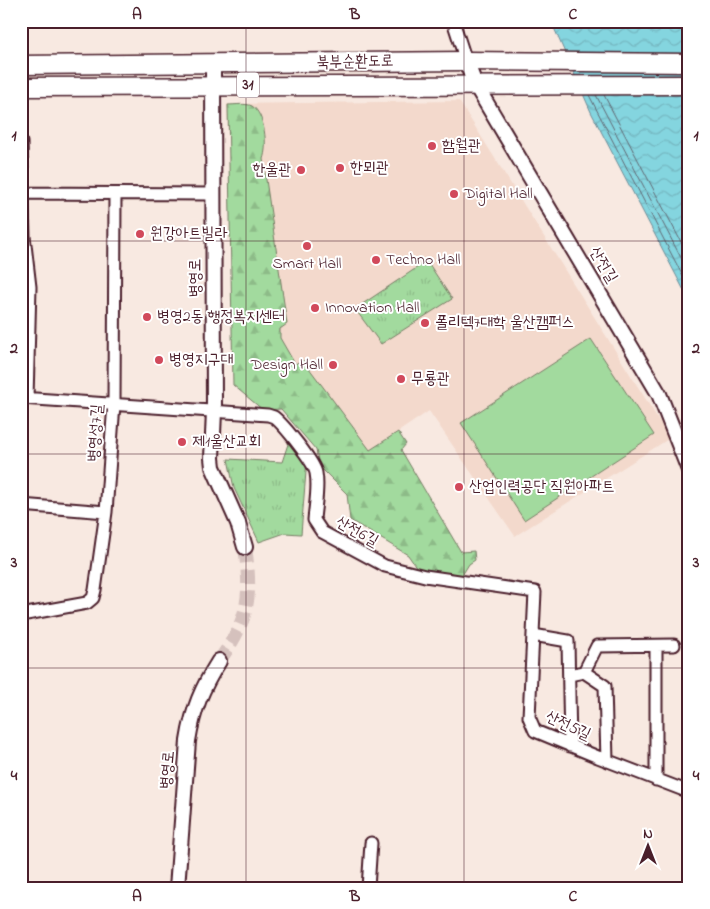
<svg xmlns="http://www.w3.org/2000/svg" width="710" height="909" viewBox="0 0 710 909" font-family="'Indie Flower','Poor Story',sans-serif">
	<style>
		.built { fill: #f3d9cc }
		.forest { fill: url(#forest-firs); stroke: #767c64 }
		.park { fill: url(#park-tufts); stroke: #767c64 }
		.garden { fill: #a2da9e; stroke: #767c64 }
		.water { fill: url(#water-waves); stroke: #6d8c97 }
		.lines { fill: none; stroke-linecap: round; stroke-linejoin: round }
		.shore { stroke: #616873; stroke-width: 1 }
		.tertiary-tunnel { stroke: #d5c1bd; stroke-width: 14; stroke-dasharray: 14 7; stroke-linecap: butt }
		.minor-casing { stroke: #4a1f2b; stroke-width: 15 }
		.tertiary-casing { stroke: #4a1f2b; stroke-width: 18 }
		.primary-casing { stroke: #4a1f2b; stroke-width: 21 }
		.minor { stroke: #fff; stroke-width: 11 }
		.tertiary { stroke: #fff; stroke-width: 14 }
		.primary { stroke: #fff; stroke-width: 18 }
		.grid { fill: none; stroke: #4a1f2b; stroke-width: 1; stroke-opacity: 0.55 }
		.poi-dot { fill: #d1495b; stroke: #fff; stroke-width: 2 }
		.labels { text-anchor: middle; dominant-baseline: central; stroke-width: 4; stroke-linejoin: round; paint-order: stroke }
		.shield { fill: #fff; stroke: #80626b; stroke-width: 1 }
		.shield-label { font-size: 15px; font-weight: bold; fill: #4a1f2b }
		.street-label { font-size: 16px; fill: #4a1f2b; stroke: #fff }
		.poi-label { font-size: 16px; fill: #4a1f2b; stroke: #fff; text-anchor: start }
		.neatline { fill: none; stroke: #4a1f2b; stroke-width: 2 }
		.grid-label { font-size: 16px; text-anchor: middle; font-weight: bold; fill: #4a1f2b }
	</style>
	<defs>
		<pattern id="forest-firs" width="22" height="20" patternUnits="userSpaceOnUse" patternTransform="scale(1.25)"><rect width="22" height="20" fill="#a2da9e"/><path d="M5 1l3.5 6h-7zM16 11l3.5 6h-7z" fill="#8dbb88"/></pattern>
		<pattern id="park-tufts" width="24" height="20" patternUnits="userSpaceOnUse" patternTransform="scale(1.25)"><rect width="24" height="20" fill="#a2da9e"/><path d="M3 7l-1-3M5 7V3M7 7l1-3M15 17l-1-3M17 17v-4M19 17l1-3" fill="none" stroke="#8dbb88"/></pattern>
		<pattern id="water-waves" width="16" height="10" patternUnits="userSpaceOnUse" patternTransform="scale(1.25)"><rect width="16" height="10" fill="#84d5df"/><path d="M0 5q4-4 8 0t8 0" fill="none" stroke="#74b6c0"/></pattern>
	</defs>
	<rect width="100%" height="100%" fill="#f8e9e1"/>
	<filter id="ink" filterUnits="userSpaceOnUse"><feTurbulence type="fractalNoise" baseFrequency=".02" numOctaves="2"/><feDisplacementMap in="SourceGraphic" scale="10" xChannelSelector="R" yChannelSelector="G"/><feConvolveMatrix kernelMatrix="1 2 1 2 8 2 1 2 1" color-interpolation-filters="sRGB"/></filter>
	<g filter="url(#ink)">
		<path class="built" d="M459 101 670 438 515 536 429 411 370 451 295 364 233 314 227 104Z"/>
		<path class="forest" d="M228 105C235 105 246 103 252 106 265 114 268 146 263 159L287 324 280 329V338L295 364 303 360 370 450 398 432 406 444 401 450 461 552 474 551 475 560 469 564 461 577 431 573 417 568 408 555 350 520 347 494 319 466 316 450 281 409 263 410 233 385Z"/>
		<path class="park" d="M427 261 452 299 381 344 355 309Z
			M290 438 307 459 301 534 285 533 259 542 234 488 228 459 282 462Z"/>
		<path class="garden" d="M591 339 654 435 524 520 461 423Z"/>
		<path class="water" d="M551 21H684L689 33V300L591 112Z"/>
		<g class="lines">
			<path class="shore" d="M589 95 689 288
				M596 95 689 273
				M604 95 689 257"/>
			<path class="tertiary-tunnel" d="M219 661C249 619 252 598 245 547"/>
			<g class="minor-casing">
				<path id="minor" d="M453 21 466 61
					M21 142 24 236 30 287 27 398
					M21 193 214 194
					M21 398 268 415 274 417C284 425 314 462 316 473 319 488 315 505 314 520L322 532 385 566 425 576 535 592 529 717 535 731 598 757 689 792
					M21 505 106 512
					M21 615 87 603 93 598 95 590 106 512 114 404 115 194
					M533 635 568 641 570 746
					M584 672 605 686 607 761
					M569 675 584 672 597 646 674 645
					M656 780V646
					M368 888 371 843"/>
			</g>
			<g class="tertiary-casing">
				<path id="tertiary" d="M466 61 475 84 659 394 689 470
					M213 64 214 411 212 458 213 467 238 523 245 547
					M177 888 188 741C193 709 202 688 219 661"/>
			</g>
			<g class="primary-casing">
				<path id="primary" d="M21 65 466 61 689 63
					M21 87 689 85"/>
			</g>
			<use href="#minor" class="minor"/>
			<use href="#tertiary" class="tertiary"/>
			<use href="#primary" class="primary"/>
		</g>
	</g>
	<path class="grid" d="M246 21V888M464 21V888M21 241H689M21 454H689M21 668H689"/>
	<g class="poi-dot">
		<circle cx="432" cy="146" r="5"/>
		<circle cx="340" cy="168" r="5"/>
		<circle cx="301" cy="170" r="5"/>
		<circle cx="454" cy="194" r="5"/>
		<circle cx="140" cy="234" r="5"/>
		<circle cx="307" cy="246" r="5"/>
		<circle cx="376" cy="260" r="5"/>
		<circle cx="315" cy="308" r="5"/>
		<circle cx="147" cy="317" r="5"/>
		<circle cx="425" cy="323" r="5"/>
		<circle cx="159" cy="360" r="5"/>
		<circle cx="333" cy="365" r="5"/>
		<circle cx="401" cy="379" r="5"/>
		<circle cx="182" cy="442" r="5"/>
		<circle cx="459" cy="487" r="5"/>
	</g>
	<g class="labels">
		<rect class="shield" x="237" y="72.5" width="22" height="25" rx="4"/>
		<g class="shield-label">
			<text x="248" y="85">31</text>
		</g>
		<g class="street-label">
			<text transform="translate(355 62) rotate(-1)">북부순환도로</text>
			<text transform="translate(603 265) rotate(59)">산전길</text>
			<text transform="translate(196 278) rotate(-90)">병영로</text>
			<text transform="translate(96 433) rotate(-86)">병영성7길</text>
			<text transform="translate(357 532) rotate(29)">산전6길</text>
			<text transform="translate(568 726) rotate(25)">산전5길</text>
			<text transform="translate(168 770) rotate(-85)">병영로</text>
		</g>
		<g class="poi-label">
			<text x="442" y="146">함월관</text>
			<text x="350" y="168">한뫼관</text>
			<text x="291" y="170" text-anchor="end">한울관</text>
			<text x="464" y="194">Digital Hall</text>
			<text x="150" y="234">원강아트빌라</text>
			<text x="386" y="260">Techno Hall</text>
			<text x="307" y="264" text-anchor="middle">Smart Hall</text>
			<text x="325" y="308">Innovation Hall</text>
			<text x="157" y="317">병영2동 행정복지센터</text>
			<text x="435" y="323">폴리텍7대학 울산캠퍼스</text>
			<text x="169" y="360">병영지구대</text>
			<text x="323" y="365" text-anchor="end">Design Hall</text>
			<text x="411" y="379">무룡관</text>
			<text x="192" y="442">제1울산교회</text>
			<text x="469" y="487">산업인력공단 직원아파트</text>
		</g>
	</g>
	<rect width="710" height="909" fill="none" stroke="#fff" stroke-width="55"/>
	<g transform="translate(648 846)" stroke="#ffffff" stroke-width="4" paint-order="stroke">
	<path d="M0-4L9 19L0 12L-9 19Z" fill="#4a1f2b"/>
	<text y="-8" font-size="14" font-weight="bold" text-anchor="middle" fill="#4a1f2b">N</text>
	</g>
	<rect x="28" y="28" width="654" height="854" class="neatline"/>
	<g class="grid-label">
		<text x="137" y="19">A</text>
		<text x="355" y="19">B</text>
		<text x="573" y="19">C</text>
		<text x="14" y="140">1</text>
		<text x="696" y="140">1</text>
		<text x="14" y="353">2</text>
		<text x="696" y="353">2</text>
		<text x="14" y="567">3</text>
		<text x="696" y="567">3</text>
		<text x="14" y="780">4</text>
		<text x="696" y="780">4</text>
		<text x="137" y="901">A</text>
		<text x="355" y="901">B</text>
		<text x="573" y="901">C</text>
	</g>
</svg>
